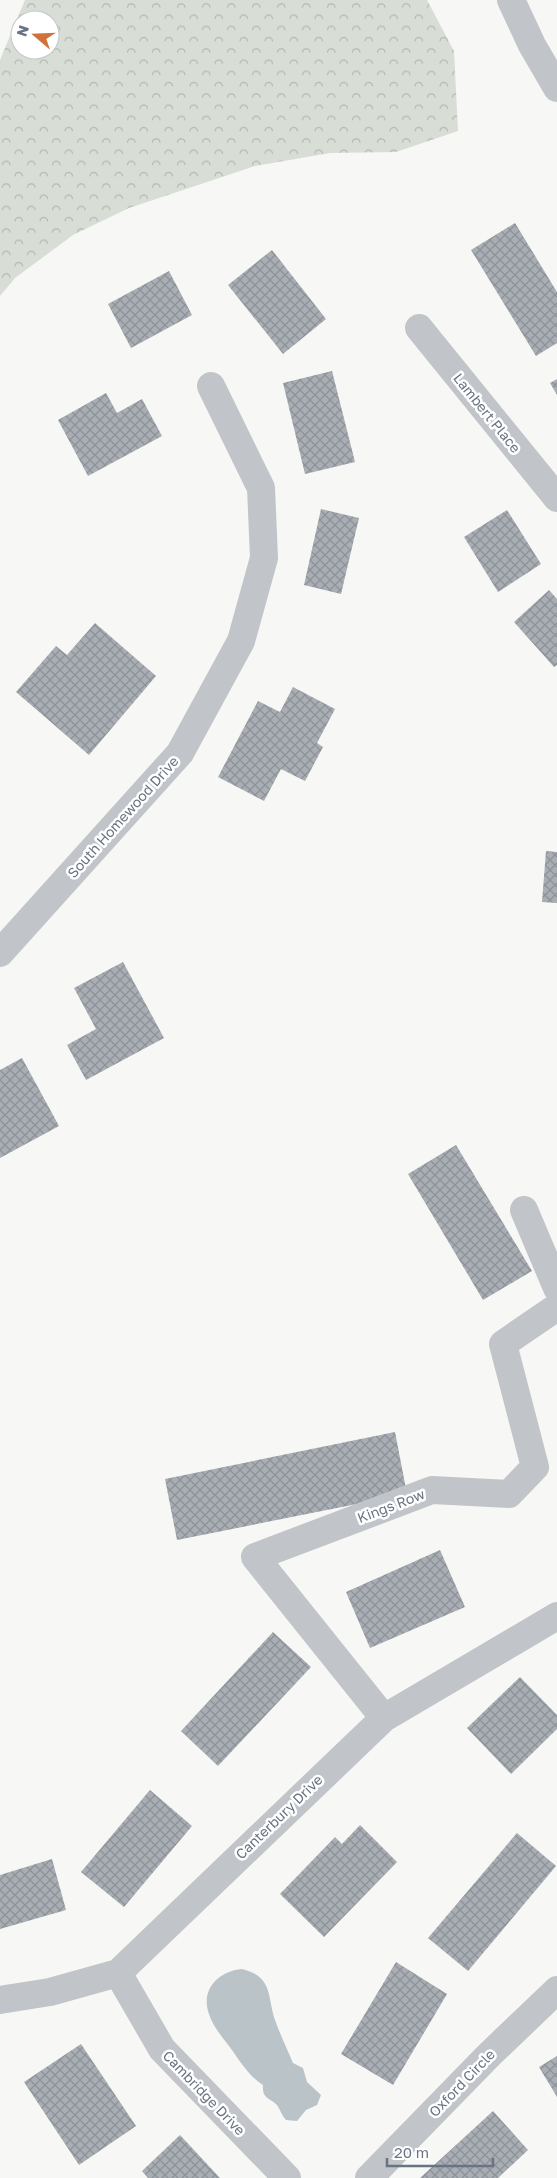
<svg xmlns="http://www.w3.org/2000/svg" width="557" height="2178" font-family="'Golos Text',sans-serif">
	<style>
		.forest { fill: url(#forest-crowns); fill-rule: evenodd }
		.water { fill: #bac3c7 }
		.building { fill: url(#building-cross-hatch) }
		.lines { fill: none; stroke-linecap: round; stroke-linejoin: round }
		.minor { stroke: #c1c4c8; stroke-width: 28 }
		.tertiary { stroke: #c1c4c8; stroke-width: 28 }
		.labels { text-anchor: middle; stroke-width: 5; stroke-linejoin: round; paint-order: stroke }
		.street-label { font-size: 14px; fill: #697482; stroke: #fff }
	</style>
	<defs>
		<pattern id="forest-crowns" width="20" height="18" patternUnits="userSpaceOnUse" patternTransform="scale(1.25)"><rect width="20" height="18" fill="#d8ddd6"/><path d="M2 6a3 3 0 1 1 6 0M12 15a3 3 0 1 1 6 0" fill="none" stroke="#b3b8b3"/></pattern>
		<pattern id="building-cross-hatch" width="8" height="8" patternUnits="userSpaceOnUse" patternTransform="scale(1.25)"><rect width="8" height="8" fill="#a8aeb4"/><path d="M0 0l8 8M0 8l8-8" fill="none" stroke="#8d9298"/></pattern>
	</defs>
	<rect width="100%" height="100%" fill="#f7f7f5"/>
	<path class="forest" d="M25,0h402l27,51 4,80 -62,21 -66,1 -75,13 -126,42 -56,27 -58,43 -15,18v-236zM20,20h30v30h-30z"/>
	<path class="water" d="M242,1969c31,8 25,26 33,51 5,14 12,29 18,43l10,5 4,14 14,13 -4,10 -11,5 -9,11 -11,-1c-4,-4 -6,-11 -9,-15 -8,-8 -15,-6 -14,-20 -13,-8 -22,-22 -31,-35 -8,-11 -19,-23 -23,-36 -9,-25 10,-43 33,-45z"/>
	<path class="building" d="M515,223l42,69v51l-21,13 -65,-106z
		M272,250l54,69 -43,35 -55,-69z
		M169,271l23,44 -61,33 -23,-44z
		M332,371l23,91 -50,12 -22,-91z
		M557,379v16l-7,-12z
		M106,393l11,20 25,-14 20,37 -74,40 -30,-56z
		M321,509l38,9 -18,76 -37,-9z
		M507,510l34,54 -43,28 -34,-55z
		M549,590l8,9v66l-3,2 -40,-45z
		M95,623l61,53 -67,79 -73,-63 40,-46 11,9z
		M293,687l42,22 -18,34 6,4 -18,34 -24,-12 -17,32 -46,-24 40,-76 22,11z
		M546,851l11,1v51l-15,-1z
		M123,962l41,76 -78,42 -19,-35 29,-16 -22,-41z
		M22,1058l37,68 -59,32v-88z
		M456,1145l76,126 -49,29 -75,-126z
		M395,1432l12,62 -230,46 -12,-61z
		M440,1550l25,57 -95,41 -24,-56z
		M273,1632l38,35 -93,99 -37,-35z
		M520,1677l37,38v14l-46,45 -44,-46z
		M150,1790l42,36 -68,81 -43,-35z
		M360,1825l37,37 -73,75 -44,-43 55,-57 7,7z
		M517,1833l39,33 -88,105 -40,-33z
		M52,1859l14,51 -66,19v-54z
		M396,1962l51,32 -54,91 -52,-31z
		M81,2044l55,82 -57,39 -55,-83z
		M557,2056v41l-18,-30z
		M493,2111l35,39 -30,28h-78z
		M180,2135l40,43h-72l-6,-7z"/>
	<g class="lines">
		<path class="minor" d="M419,328l138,170
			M0,953l180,-200 61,-112 23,-83 -3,-70 -50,-102
			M524,1210l33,78
			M384,1718l-129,-161 177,-67 77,4 26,-27 -32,-123 54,-37
			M118,1973l44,76 125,129
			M0,2000l50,-8 68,-19 266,-255 173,-102
			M369,2178l120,-123 68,-65"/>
		<path class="tertiary" d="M511,0l21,45 25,43"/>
	</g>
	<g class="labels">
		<g class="street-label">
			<text transform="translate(487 413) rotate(51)" y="5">Lambert Place</text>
			<text transform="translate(123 817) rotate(-48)" y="5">South Homewood Drive</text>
			<text transform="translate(391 1506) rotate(-21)" y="5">Kings Row</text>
			<text transform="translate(279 1817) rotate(-44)" y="5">Canterbury Drive</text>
			<text transform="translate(462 2083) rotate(-46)" y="5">Oxford Circle</text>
			<text transform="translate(204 2093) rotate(46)" y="5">Cambridge Drive</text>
		</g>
	</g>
	<g transform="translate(35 35) rotate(289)"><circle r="24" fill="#ffffff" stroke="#c3c7cd"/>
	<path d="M0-4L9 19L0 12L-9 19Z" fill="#d1723b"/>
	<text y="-8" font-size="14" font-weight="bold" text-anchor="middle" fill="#697482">N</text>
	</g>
	<path d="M387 2158v8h106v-8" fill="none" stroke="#697482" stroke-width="2.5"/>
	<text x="394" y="2158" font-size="15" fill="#697482" stroke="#ffffff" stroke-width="4" paint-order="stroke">20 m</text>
</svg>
